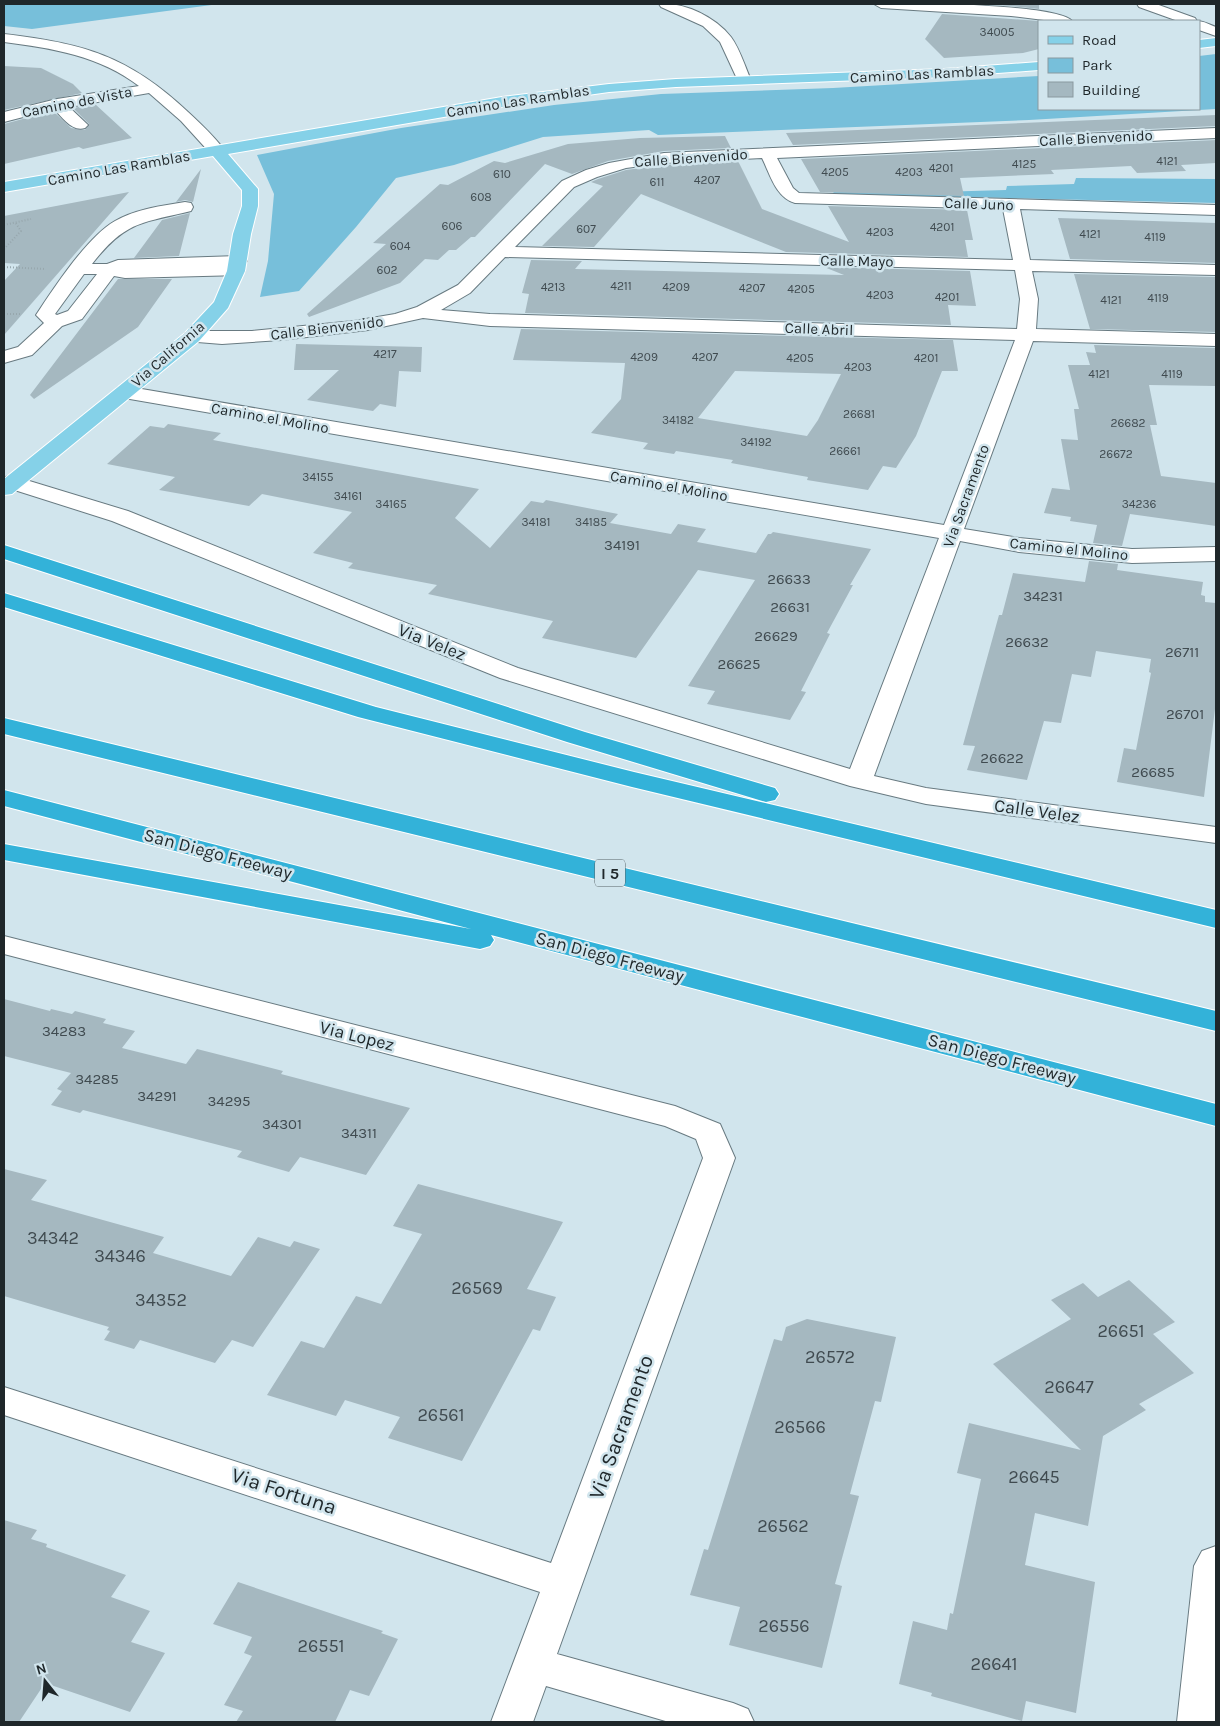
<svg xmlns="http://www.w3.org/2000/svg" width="1220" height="1726" font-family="Karla,sans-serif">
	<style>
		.green { fill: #77bfda }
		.building { fill: #a5b8c0; fill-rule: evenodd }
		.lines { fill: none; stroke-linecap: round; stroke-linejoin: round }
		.minor-casing { stroke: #687a81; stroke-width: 2 }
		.major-casing { stroke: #fff; stroke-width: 2 }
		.highway-casing { stroke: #fff; stroke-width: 2 }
		.path { stroke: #97a7ad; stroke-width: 2; stroke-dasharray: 1 2; stroke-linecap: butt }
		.minor { fill: #fff; fill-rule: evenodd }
		.major { fill: #85d1e8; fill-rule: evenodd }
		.highway { fill: #33b2d9; fill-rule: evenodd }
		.labels { text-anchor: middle; stroke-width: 5; stroke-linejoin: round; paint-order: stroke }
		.far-number-label { font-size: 12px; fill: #404b50 }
		.far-street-label { font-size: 15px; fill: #1f272a; stroke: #d1e5ed }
		.number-label { font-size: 15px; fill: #404b50 }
		.shield { fill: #d1e5ed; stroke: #546064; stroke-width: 1 }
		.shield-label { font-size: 16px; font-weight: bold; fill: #1f272a }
		.street-label { font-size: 18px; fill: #1f272a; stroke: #d1e5ed }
		.near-number-label { font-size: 18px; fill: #404b50 }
		.near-street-label { font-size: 21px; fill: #1f272a; stroke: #d1e5ed }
	</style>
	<rect width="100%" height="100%" fill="#d1e5ed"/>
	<path class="green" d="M4,4h215l-187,25 -28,-3z
		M1216,54v55l-187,11 -371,15 -9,-5 -106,7 -89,28 -58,13 -40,49 -57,64 -39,6 8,-36 6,-67 -17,-39 144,-27 153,-23 107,-11 172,-6 206,-12v33h160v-53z
		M1076,178l140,1v24l-382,-9 -1,-3 104,1 69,-2 1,-4 67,-2z"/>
	<path class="building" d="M982,4h57v5l-28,-3z
		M942,14l97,7v28l-16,4 -79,5 -19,-19z
		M4,66l37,2 32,16 9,9 -78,17z
		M95,104l37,34 -49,11 -4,-2 -75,17v-40l49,-13 18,17 14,2 4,-6 -16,-16z
		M1216,115v11l-423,19 -7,-12z
		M725,136l6,12 -67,3 -56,10 -36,13 -27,-10 -70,73h-4l-15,13h-7l-11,10 -13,-1 -25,24 -91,34 -2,-3 79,-70 -13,-1 67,-59 8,1 46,-24 11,2 63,-19 72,-6z
		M1216,140v23l-35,2 5,6 -49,2 -6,-7 -80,4 3,4 -94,4 4,18 -144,-4 -19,-33z
		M738,161l24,48 87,33 -21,-36 139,4 6,30h-8l3,17 -182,-5 -145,-58 -47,53 -52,-1 61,-60 -12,-4 7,-3 28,-9 38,-5z
		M201,169l-8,33 -8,-2 -9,2z
		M129,192l-69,79 -56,64v-54l16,-17 -16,-1v-47z
		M190,213l-11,43 -45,2 28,-38z
		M1058,218l158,5v40l-146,-4z
		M531,260l51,1 -7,8 269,6 -20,-8 146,4 6,35 -28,-1 3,20 -426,-12 4,-19 -7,-1z
		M1074,274l142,3v55l-126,-3z
		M118,279h54l-34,48 -104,72 -4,-4z
		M521,329l432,11 5,31h-16l-26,65 -20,32 -13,-2 -15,24 -61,-10 1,-3 -77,-14 2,-3 -57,-9 -2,3 -31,-5 5,-6 -57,-10 30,-34 4,-36 -112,-3zM735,371l106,3 -23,46 -11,16 -109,-18z
		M296,344l126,3 -1,25 -22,-1 -3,36 -16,-3 -7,7 -66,-11 32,-30h-45z
		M1094,345l122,3v38l-67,-1 8,40h-7l11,51 55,7v43l-86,-12 -8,32 -29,-3 4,-18 -27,-4 1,-4 -27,-4 8,-25 18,2 -9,-51 17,1 -4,-31h5l-11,-44h22l-4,-13 10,1z
		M168,424l53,9 -8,7 266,49 -24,29 35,30 41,-47 12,2 3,-3 72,14 -8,9 61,11 7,-10 28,5 -9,13 59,11 12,-19h3l2,-2 98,17 -21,36h3l-26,48 3,1 -29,57 5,1 -16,28 -83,-16 8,-13 -27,-5 67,-106 -57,-10 -62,88 -94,-20 11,-17 -125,-27 9,-9 -89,-17 5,-5 -40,-10 39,-41 -90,-18 -13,12 -90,-16 16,-13 -68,-13 43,-38 14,2z
		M1089,561l29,3 -1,6 86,12 -2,13 4,1v6l11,1v98l-12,96 -87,-15 7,-34 12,2 15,-77 -2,-1 2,-13 -55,-8 -5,26 -19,-3 -11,49 -17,-2 -17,59 -60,-10 8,-24 -12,-1 36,-130h3l11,-42 72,9z
		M4,999l46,12 1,-2 21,5 3,-3 31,8 -3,4 32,8 -13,17 64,16 11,-15 86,22 -2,3 129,34 -44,67 -66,-18 -11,15 -52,-15 5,-6 -159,-41 -3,3 -29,-8 11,-14 -5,-2 14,-16 -67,-17z
		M4,1169l43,11 -16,20 133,37 -11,16 78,23 27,-39 32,10 4,-6 26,8 -67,98 -21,-7 -17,23 -75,-23 -6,9 -30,-9 6,-9 -3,-1 2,-3 -105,-31z
		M418,1184l145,38 -36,67 29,8 -16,34 -7,-2 -71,132 -74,-23 12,-21 -55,-17 -9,16 -69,-21 34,-54 23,7 32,-52 25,8 41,-70 -29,-8z
		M1129,1280l46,42 -22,12 41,39 -55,31 7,6 -43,26 -15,90 -53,-13 -10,52 70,17 -19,131 -50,-12 -4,20 -91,-25 1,-3 -33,-9 14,-63 34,9 3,-17 3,1 28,-135 -24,-6 12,-50 112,27 -88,-86 78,-45 -20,-19 32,-17 15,14z
		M807,1319l89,18 -15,65 -6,-1 -25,93 9,2 -24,88 7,2 -20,82 -93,-23 11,-38 -50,-12 14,-46 4,1 66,-211 8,2 4,-14z
		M4,1520l33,10 -6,9 16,5 -1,3 80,28 -15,22 39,14 -19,31 34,11 -35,59 -85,-29 -26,39h-15z
		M238,1582l145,49 -2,2 17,6 -29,57 -19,-6 -15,32h-99l7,-11 -19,-6 28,-49 -8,-3 8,-16 -39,-13z"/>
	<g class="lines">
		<g class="minor-casing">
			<path id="minor" d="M659,4c26,-2 56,13 72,33 9,12 14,30 20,43l-2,3h-10l-19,-41 -17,-16 -42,-19z
				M874,4c28,-2 184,0 198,17h-20l-41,-5 -130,-8z
				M1137,4h19l39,14 2,3h-19l-39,-14z
				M1197,21c7,0 13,4 19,6v9l-17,-6z
				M4,34c79,9 125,22 184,78 13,12 27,25 37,39l-2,3h-12l-30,-33 -32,-28 -80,14 19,18 -3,3c-13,4 -22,-10 -31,-19l-50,13v-10l53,-13 82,-13c-39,-30 -87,-38 -135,-44z
				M1216,128v10l-439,20 16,30 6,5 417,12v10l-196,-6 10,51 186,5v10l-184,-4 6,28 -2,30 180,5v12l-183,-5 -69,188 55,9 113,11 84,-2v14l-84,2 -113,-11 -59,-11 -86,235 52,12 290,39v16l-290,-39 -76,-18 -350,-108 -388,-157 -107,-34 -1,-3 1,-7 8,-1 115,35 390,157 332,101 89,-231 -815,-140 -7,-2 -3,-4 3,-4 7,-2 820,139 71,-185 -525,-14 -67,-8 -55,12 -87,10 -59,4 -37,-3 -2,-4 2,-4 7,-2h60l102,-10 41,-7 22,-7 41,-22 104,-104 24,-11 23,-7 55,-10zM762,158c8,16 14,40 33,45l208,6 10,51 -498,-13 59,-60 23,-10 29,-9 38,-5zM505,257l510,13 5,29 -3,30 -527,-15 -49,-4 29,-17z
				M185,202l6,1 2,4 -2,4c-49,12 -66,10 -99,53h15l11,-4 120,-4 6,1 3,4 -3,4 -6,1 4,1 3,4 -3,4 -117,3 -11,-2 -32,43 -20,7 -30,29 -28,8v-12l14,-4 26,-24 -8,-8c18,-27 51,-78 79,-94 21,-12 46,-15 70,-19zM84,274h13l-29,37 -11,4 -2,-1z
				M4,936l671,170 45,18 15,34 -178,496 176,49 15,6 6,13h-85l-123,-36 -13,36h-42l49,-130 -536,-177v-28l547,176 152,-405 -7,-19 -31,-13 -661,-172z
				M1216,1546v176h-39l17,-156 8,-15z"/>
		</g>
		<g class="major-casing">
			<path id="major" d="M1216,38v8l-17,2v-8z
				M1039,62v8l-95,7 -268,10 -67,5 -107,15 -274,47 30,35v17l-7,28 -6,37 -17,37 -29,33 -187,153 -8,1v-16l181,-146 29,-31 13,-31 6,-37 9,-28v-16l-29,-34 -209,36v-10l498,-85 107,-13 67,-5 268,-10z"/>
		</g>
		<g class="highway-casing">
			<path id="highway" d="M4,545l581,187 190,56 4,6 -4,6 -9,2 -199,-60 -563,-183z
				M4,593l372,114 258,65 582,138v18l-584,-141 -274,-70 -354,-110z
				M4,718l1212,293v20l-1212,-297z
				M4,790l1212,314v22l-725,-191 3,5 -4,6 -10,3 -476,-89v-16l467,85 -467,-123z"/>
		</g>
		<path class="path" d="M4,225l27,-6
			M4,249l17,-18 -6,-9
			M4,267l42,2
			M4,314h17"/>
		<use href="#minor" class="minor"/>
		<use href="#major" class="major"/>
		<use href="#highway" class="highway"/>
	</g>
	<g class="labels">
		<g class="far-number-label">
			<text x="997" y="36">34005</text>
			<text x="1167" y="165">4121</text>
			<text x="1024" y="168">4125</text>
			<text x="941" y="172">4201</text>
			<text x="835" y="176">4205</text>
			<text x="909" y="176">4203</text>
			<text x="502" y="178">610</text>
			<text x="707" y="184">4207</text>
			<text x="657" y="186">611</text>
			<text x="481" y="201">608</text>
			<text x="452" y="230">606</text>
			<text x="942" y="231">4201</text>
			<text x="586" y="233">607</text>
			<text x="880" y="236">4203</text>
			<text x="1090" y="238">4121</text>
			<text x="1155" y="241">4119</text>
			<text x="400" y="250">604</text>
			<text x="387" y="274">602</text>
			<text x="621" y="290">4211</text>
			<text x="553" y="291">4213</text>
			<text x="676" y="291">4209</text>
			<text x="752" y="292">4207</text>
			<text x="801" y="293">4205</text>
			<text x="880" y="299">4203</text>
			<text x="947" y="301">4201</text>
			<text x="1158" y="302">4119</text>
			<text x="1111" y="304">4121</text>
			<text x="385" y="358">4217</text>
			<text x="644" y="361">4209</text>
			<text x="705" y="361">4207</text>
			<text x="800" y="362">4205</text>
			<text x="926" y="362">4201</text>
			<text x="858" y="371">4203</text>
			<text x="1099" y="378">4121</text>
			<text x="1172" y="378">4119</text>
			<text x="859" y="418">26681</text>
			<text x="678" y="424">34182</text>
			<text x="1128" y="427">26682</text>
			<text x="756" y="446">34192</text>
			<text x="845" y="455">26661</text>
			<text x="1116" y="458">26672</text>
			<text x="318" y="481">34155</text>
			<text x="348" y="500">34161</text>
			<text x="391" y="508">34165</text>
			<text x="1139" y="508">34236</text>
			<text x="536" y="526">34181</text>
			<text x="591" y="526">34185</text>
		</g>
		<g class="far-street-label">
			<text transform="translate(922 74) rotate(-3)" y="5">Camino Las Ramblas</text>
			<text transform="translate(518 101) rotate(-9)" y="5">Camino Las Ramblas</text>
			<text transform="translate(77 102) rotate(-11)" y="5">Camino de Vista</text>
			<text transform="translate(1096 138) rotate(-3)" y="5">Calle Bienvenido</text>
			<text transform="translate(691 158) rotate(-4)" y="5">Calle Bienvenido</text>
			<text transform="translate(119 168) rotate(-10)" y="5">Camino Las Ramblas</text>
			<text transform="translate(979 204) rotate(2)" y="5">Calle Juno</text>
			<text transform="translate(857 261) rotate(1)" y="5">Calle Mayo</text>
			<text transform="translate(327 328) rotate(-7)" y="5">Calle Bienvenido</text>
			<text transform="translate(819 329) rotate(2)" y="5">Calle Abril</text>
			<text transform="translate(168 354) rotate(-41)" y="5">Via California</text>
			<text transform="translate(270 418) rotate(10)" y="5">Camino el Molino</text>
			<text transform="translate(669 486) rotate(10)" y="5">Camino el Molino</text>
			<text transform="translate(966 496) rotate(-70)" y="5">Via Sacramento</text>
			<text transform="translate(1069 549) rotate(6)" y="5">Camino el Molino</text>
		</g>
		<g class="number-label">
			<text x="622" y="550">34191</text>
			<text x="789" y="584">26633</text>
			<text x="1043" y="601">34231</text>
			<text x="790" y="612">26631</text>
			<text x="776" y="641">26629</text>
			<text x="1027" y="647">26632</text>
			<text x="1182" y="657">26711</text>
			<text x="739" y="669">26625</text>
			<text x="1185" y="719">26701</text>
			<text x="1002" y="763">26622</text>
			<text x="1153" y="777">26685</text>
			<text x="64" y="1036">34283</text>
			<text x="97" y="1084">34285</text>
			<text x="157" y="1101">34291</text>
			<text x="229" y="1106">34295</text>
			<text x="282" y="1129">34301</text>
			<text x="359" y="1138">34311</text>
		</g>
		<rect class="shield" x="595" y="859.5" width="30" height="27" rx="4"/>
		<g class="shield-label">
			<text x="610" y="879">I 5</text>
		</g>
		<g class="street-label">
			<text transform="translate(432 642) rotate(22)" y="6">Via Velez</text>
			<text transform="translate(1037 811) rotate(8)" y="6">Calle Velez</text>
			<text transform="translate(218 854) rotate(15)" y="6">San Diego Freeway</text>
			<text transform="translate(610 957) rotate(15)" y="6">San Diego Freeway</text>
			<text transform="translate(357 1036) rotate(14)" y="6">Via Lopez</text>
			<text transform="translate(1002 1059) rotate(15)" y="6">San Diego Freeway</text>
		</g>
		<g class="near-number-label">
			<text x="53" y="1244">34342</text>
			<text x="120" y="1262">34346</text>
			<text x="477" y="1294">26569</text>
			<text x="161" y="1306">34352</text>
			<text x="1121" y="1337">26651</text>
			<text x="830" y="1363">26572</text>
			<text x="1069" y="1393">26647</text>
			<text x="441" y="1421">26561</text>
			<text x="800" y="1433">26566</text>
			<text x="1034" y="1483">26645</text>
			<text x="783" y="1532">26562</text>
			<text x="784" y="1632">26556</text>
			<text x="321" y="1652">26551</text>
			<text x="994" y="1670">26641</text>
		</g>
		<g class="near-street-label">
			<text transform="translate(621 1427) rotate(-70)" y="7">Via Sacramento</text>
			<text transform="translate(284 1491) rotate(18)" y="7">Via Fortuna</text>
		</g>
	</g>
	<rect width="1220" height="1726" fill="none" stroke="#1f272a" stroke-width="10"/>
	<rect x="1038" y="20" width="162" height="90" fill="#d1e5ed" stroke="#8a999f"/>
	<rect x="1048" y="36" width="25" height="8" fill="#85d1e8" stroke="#8a999f"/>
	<text x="1082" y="45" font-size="15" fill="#1f272a">Road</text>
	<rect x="1048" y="58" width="25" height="15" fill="#77bfda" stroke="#8a999f"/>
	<text x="1082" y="70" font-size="15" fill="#1f272a">Park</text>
	<rect x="1048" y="82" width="25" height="15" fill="#a5b8c0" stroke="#8a999f"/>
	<text x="1082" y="95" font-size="15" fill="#1f272a">Building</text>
	<g transform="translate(45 1681) rotate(343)" stroke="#d1e5ed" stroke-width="4" paint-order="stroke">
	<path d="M0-4L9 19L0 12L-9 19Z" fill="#1f272a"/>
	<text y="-8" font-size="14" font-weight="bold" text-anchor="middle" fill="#1f272a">N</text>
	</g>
</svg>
